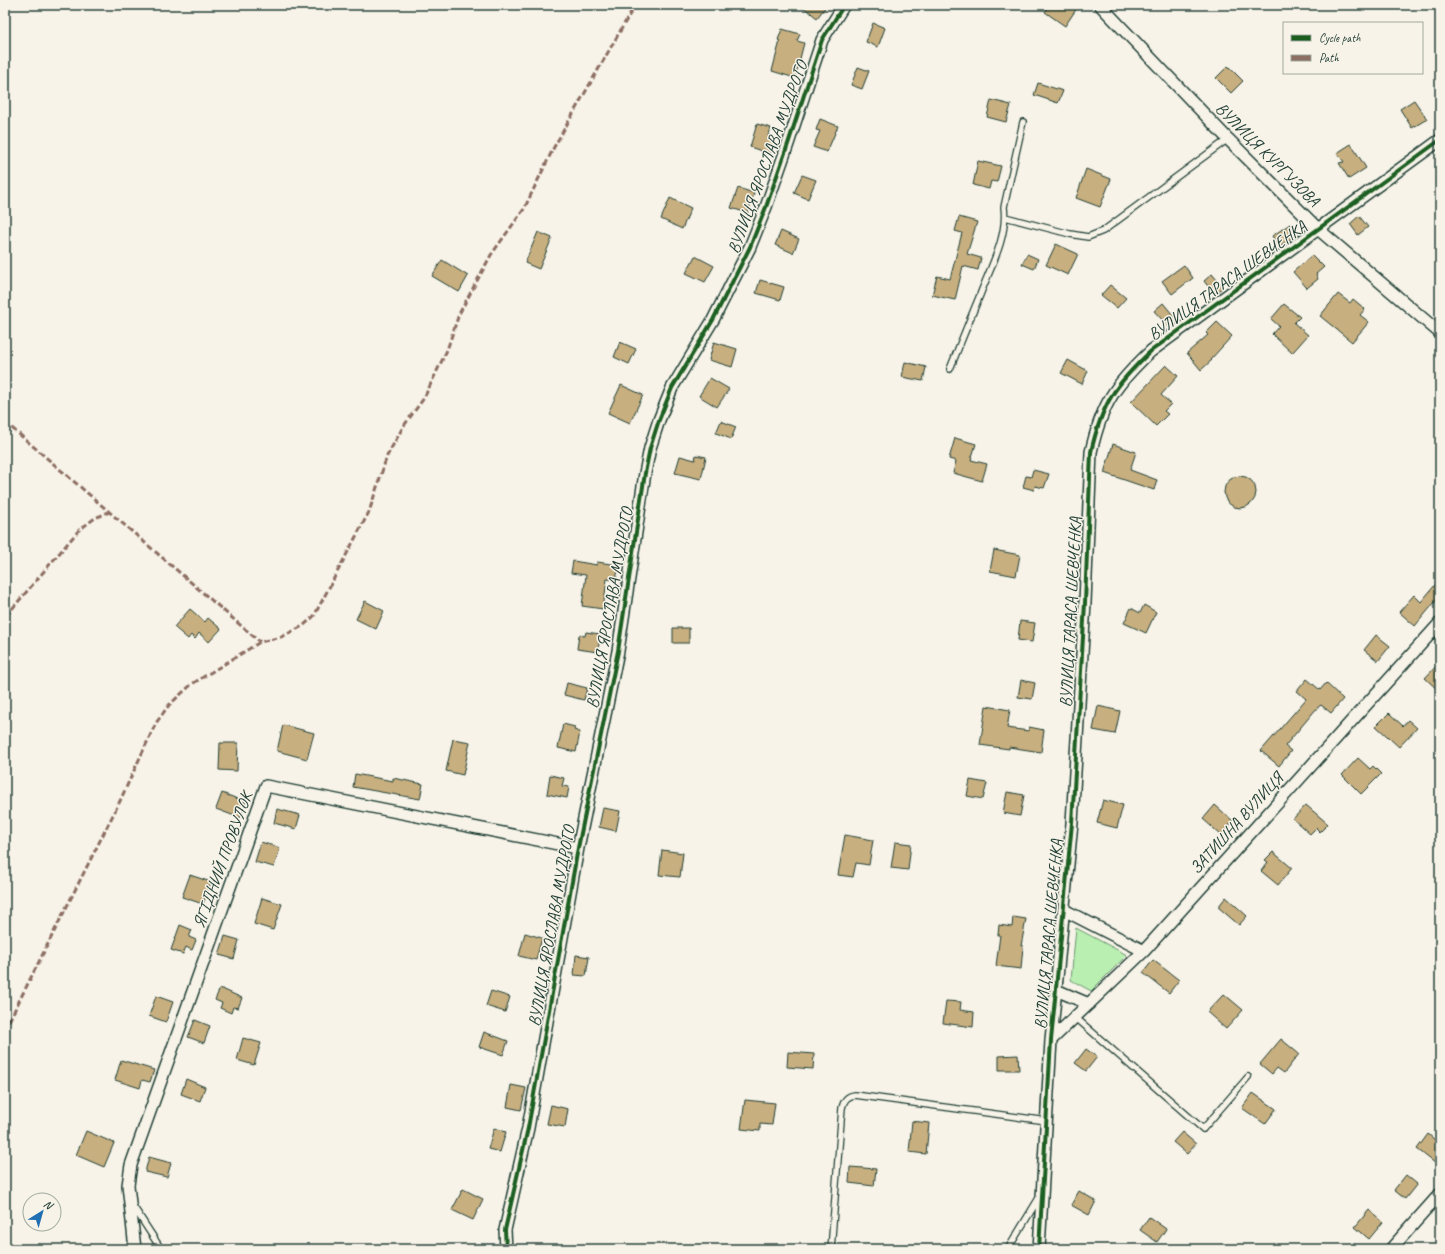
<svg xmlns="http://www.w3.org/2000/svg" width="1445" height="1254" font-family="Caveat,sans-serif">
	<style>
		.green { fill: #b9efb1; stroke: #6c9672 }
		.building { fill: #c8af7f; stroke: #1f3d34 }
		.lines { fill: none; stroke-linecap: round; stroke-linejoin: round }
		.lane-casing { stroke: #1f3d34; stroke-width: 8 }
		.street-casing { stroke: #1f3d34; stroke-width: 14 }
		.lane { stroke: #f7f3e8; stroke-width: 5.5 }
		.street { stroke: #f7f3e8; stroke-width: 11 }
		.quiet { stroke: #8d6e63; stroke-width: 3; stroke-dasharray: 6 3; stroke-linecap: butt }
		.cycleway-casing { stroke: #f7f3e8; stroke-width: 6 }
		.cycleway { stroke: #1b5e20; stroke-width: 4 }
		.labels { text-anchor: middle; stroke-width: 3; stroke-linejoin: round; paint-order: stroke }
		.street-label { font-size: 17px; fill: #1f3d34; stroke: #f7f3e8 }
	</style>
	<rect width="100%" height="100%" fill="#f7f3e8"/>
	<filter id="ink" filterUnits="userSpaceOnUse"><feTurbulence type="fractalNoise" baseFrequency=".025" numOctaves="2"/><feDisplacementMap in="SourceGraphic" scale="8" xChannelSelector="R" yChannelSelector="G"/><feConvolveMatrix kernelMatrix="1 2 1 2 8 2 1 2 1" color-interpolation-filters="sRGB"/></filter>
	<g filter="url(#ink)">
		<path class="green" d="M1076,928l51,27 -36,36 -20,-11z"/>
		<path class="building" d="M801,5h26l-10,13z
			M1049,5h30l-14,21 -20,-14z
			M873,23l12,5 -7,19 -12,-5z
			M782,29l18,5 -3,7 7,2 -9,35 -23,-7 8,-30 -2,-1z
			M1228,66l15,15 -12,12 -15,-15z
			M858,67l11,4 -7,18 -11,-4z
			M1038,83l25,8 -5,12 -24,-8z
			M991,100l20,5 -5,17 -19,-5z
			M1414,100l13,19 -15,9 -12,-19z
			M820,119l18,7 -11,26 -14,-5 7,-16 -4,-1z
			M757,124l14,4 -3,9 7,2 -5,15 -20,-7z
			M1351,144l15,24 -17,11 -10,-16 5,-1 -7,-9z
			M978,161l23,5 -4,16 -6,-1 -2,8 -16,-4z
			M1086,169l25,10 -11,28 -24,-9z
			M802,175l14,5 -8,19 -14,-6z
			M738,188l16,5 -6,20 -17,-5z
			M670,198l21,10 -9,21 -21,-10z
			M1359,216l9,11 -10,8 -8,-11z
			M959,217l18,5 -10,32 14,4 -3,12 -15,-4 -8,34 -23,-5 5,-19 13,3 12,-46 -7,-2z
			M1290,224l7,10 -18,13 -7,-11z
			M781,231l18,8 -6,14 -18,-8z
			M538,232l14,6 -13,31 -14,-6z
			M1056,244l22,10 -10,21 -22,-10z
			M1027,254l11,5 -4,10 -12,-5z
			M1312,255l12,12 -8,7 2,5 -11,9 -14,-16z
			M695,256l19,10 -9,16 -19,-9z
			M442,260l26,16 -9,16 -27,-16z
			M1184,265l9,13 -21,16 -10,-13z
			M1212,274l11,13 -9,7 -10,-13z
			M760,280l24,7 -4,13 -24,-7z
			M1110,285l16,13 -9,10 -16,-13z
			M1338,294l12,9 3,-4 12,10 -5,6 9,7 -17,20 -32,-26z
			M1163,303l15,18 -8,7 -16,-17z
			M1284,304l16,13 -6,6 14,12 -16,18 -20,-19 7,-8 -8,-7z
			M1217,322l15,14 -21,23 1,1 -11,10 -14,-17 21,-18 -2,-2z
			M620,342l16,7 -7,15 -15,-7z
			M714,342l23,7 -5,18 -23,-7z
			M1068,360l20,11 -6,13 -21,-11z
			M905,362l21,5 -3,14 -21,-4z
			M1166,365l12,11 -17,19 10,9 -7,7 4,3 -12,12 -25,-24z
			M710,378l19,11 -12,18 -18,-11z
			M621,385l22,10 -13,28 -22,-10z
			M721,421l15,6 -5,12 -15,-6z
			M955,438l21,6 -5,16 16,4 -5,17 -29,-8 3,-12 -7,-2z
			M1113,444l23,8 -6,18 27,10 -3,10 -50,-17z
			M696,455l10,2 -5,22 -26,-6 5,-17 15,4z
			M1033,470l16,4 -5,14 -9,-2 -1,4 -11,-3 3,-11 5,1z
			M1224 492a16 16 0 1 1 32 0a16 16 0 1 1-32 0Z
			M994,550l26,5 -4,21 -26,-5z
			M573,561l24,4v-3l22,3 -3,15 -9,-1 -4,30 -21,-3 4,-31 -15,-2z
			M1440,579v17l-25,30 -16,-14 15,-17 7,7z
			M365,601l19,10 -8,18 -20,-10z
			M1144,605l12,7 -10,21 -22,-10 7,-15 9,5z
			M190,609l15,13 3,-4 13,11 -12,13 -10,-9 -4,6 -4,-4 -3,4 -14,-12z
			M1020,621l15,2 -3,19 -14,-2z
			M673,628h16v15h-16z
			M586,632l14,2 -2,18 -21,-3 2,-14 6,1z
			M1376,635l14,11 -12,15 -14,-11z
			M1440,662v30l-15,-14z
			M1307,679l13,11 6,-7 17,16 -12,14 -10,-8 -4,3 -32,38 6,5 -12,15 -18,-15 45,-52 -9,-8z
			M1021,680l14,3 -3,16 -14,-2z
			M567,683l20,5 -3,12 -20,-5z
			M986,706l24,4 -3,18 22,3v-4l15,3 -3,22 -32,-5v2l-29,-4z
			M1098,706l22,5 -5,23 -22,-4z
			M1389,713l14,13 5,-6 9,8 -18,19 -23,-21z
			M563,724l12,3 -1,3 6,2 -4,20 -18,-4z
			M283,725l31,8 -7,26 -30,-8z
			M453,739l17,3 -7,33 -17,-4z
			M220,743h18l-1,28 -18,-1z
			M1358,758l12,11 3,-3 8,8 -20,20 -19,-19z
			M355,774l38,7v-3l30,6 -3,15 -67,-12z
			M550,775l14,3 -2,8 7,1 -2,11 -20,-4z
			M970,780l17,3 -4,16 -16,-3z
			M1007,792l17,3 -4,21 -17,-3z
			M222,793l24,9 -6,16 -24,-9z
			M1103,800l20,5 -6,23 -20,-5z
			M1215,805l18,16 -12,14 -18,-16z
			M1306,805l22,19 -8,8 -4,-4 -6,6 -17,-15z
			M603,808l17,3 -4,20 -17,-4z
			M277,809l23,6 -4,14 -22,-6z
			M845,835l28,5 -4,25 -13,-2 -3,14 -15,-2z
			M261,842l19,6 -6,19 -19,-5z
			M895,842l16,2 -3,26 -17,-2z
			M662,850l21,3 -3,24 -21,-2z
			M1273,852l19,16 -14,17 -17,-14 7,-9 -3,-2z
			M190,875l21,7 -8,22 -21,-7z
			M1226,897l21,19 -8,9 -21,-18z
			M262,898l20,6 -9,26 -19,-6z
			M1013,917l13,2 -5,27h2l-2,23 -25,-3 4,-31h-2l1,-10 13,2z
			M180,925l12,5 -3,7 7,3 -4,10 -6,-3 -3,7 -12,-4z
			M525,933l17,5 -6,22 -17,-4z
			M225,936l14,4 -5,19 -15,-4z
			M576,955l13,2 -3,19 -12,-1z
			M1153,960l26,20 -10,13 -26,-20z
			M220,988l22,10 -4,10 -5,-1 -2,6 -11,-5 2,-5 -7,-3z
			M491,991l19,6 -5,15 -19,-6z
			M1224,994l19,16 -17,19 -19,-17z
			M156,996l17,6 -7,20 -17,-6z
			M946,1001l15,1 -1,8 14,2 -1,15 -30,-4z
			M195,1020l15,6 -6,17 -16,-6z
			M484,1032l24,9 -5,14 -24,-8z
			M243,1038l18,5 -7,22 -17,-5z
			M1281,1039l18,15 -15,19 -7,-5 -5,6 -12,-10z
			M1086,1049l11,8 -11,14 -11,-8z
			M788,1052l26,2 -1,15 -26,-2z
			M1018,1055l1,15h-20v-14z
			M121,1060l33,10 -4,12 -8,-2 -2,8 -25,-8z
			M186,1079l19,8 -5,14 -19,-7z
			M511,1085l15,3 -5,22 -14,-3z
			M1253,1093l23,16 -11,15 -23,-16z
			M745,1100l30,3 -3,22 -12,-1v7l-19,-2z
			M551,1105l17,4 -3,18 -18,-3z
			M912,1121l17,2 -3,31 -17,-2z
			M494,1128l12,4 -6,20 -12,-3z
			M86,1131l28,12 -10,24 -28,-12z
			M1182,1132l14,12 -9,10 -14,-12z
			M1428,1134l12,10v23l-23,-18z
			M149,1157l22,6 -4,14 -22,-5z
			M850,1167l26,2 -2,17 -25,-3z
			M1406,1175l11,9 -12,15 -11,-9z
			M463,1189l20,10 -10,21 -21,-10z
			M1079,1191l17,10 -7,14 -18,-10z
			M1369,1210l14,12 -14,17 -14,-12z
			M1149,1217l17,12 -9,13 -17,-12z"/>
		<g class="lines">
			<g class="lane-casing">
				<path id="lane" d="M1005,217l65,17 18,3 15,-6 125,-92
					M950,369c10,-25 20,-50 30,-74 10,-27 28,-58 24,-88l19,-85
					M1075,1017l128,112 45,-52
					M133,1206l28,43
					M831,1249l11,-141c2,-8 5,-12 13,-13l192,26
					M1008,1249l31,-51"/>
			</g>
			<g class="street-casing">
				<path id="street" d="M1100,5l128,134 90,90 122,104
					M1064,910l80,41
					M1056,990l33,14
					M1051,1040l93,-89 296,-328
					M135,1249l-7,-64 3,-20 135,-379 312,62
					M506,1249l-1,-19 23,-102 50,-280 40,-197 27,-178 5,-25 9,-28 13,-32 41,-68 37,-73 16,-40 22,-63 34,-104 22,-35
					M1039,1249l12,-209 21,-217 13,-220 6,-151c11,-49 24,-67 60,-101l289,-211
					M1391,1249l49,-55"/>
			</g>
			<use href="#lane" class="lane"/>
			<use href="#street" class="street"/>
			<path class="quiet" d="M5,422l255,220
				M6,616l73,-86 16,-12 14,-6
				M5,1029l114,-226 37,-80 13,-18 23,-21 68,-42 21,-5 22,-11 11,-10 55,-104 18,-56 16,-29 21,-29 23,-48 12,-36 32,-59 33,-46 30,-62 81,-142"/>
			<g class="cycleway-casing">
				<path id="cycleway" d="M506,1249l-1,-19 23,-102 50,-280 40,-197 27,-178 5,-25 9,-28 13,-32 41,-68 37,-73 16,-40 22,-63 34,-104 22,-35
					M1039,1249l12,-209 21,-217 13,-220 6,-151c11,-49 24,-67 60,-101l289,-211"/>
			</g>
			<use href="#cycleway" class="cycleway"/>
		</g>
	</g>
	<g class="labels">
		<g class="street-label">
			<text transform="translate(1268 154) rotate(45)" y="6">ВУЛИЦЯ КУРГУЗОВА</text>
			<text transform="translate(767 157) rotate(-70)" y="6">ВУЛИЦЯ ЯРОСЛАВА МУДРОГО</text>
			<text transform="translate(1227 280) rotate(-36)" y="6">ВУЛИЦЯ ТАРАСА ШЕВЧЕНКА</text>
			<text transform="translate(609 608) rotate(-80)" y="6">ВУЛИЦЯ ЯРОСЛАВА МУДРОГО</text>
			<text transform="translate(1070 612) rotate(-87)" y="6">ВУЛИЦЯ ТАРАСА ШЕВЧЕНКА</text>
			<text transform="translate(1236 823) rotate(-48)" y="6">ЗАТИШНА ВУЛИЦЯ</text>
			<text transform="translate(222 860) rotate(-70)" y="6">ЯГІДНИЙ ПРОВУЛОК</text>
			<text transform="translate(551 926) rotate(-80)" y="6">ВУЛИЦЯ ЯРОСЛАВА МУДРОГО</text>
			<text transform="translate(1048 934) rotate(-85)" y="6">ВУЛИЦЯ ТАРАСА ШЕВЧЕНКА</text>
		</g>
	</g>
	<rect width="1445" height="1254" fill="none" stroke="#f7f3e8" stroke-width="20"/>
	<rect x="10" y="10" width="1425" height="1234" fill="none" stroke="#1f3d34" stroke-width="1.5" filter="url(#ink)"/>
	<rect x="1283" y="22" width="140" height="52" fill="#f7f3e8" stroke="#a1aaa0"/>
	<rect x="1291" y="35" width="20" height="6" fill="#1b5e20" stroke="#a1aaa0"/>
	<text x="1319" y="42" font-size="12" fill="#1f3d34">Cycle path</text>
	<rect x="1291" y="55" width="20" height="6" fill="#8d6e63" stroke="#a1aaa0"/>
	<text x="1319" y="62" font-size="12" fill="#1f3d34">Path</text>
	<g transform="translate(42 1212) rotate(37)"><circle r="19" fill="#f7f3e8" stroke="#a1aaa0"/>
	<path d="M0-3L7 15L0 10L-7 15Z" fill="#1f6fb2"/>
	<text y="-6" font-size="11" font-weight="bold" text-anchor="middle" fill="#1f3d34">N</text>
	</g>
</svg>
